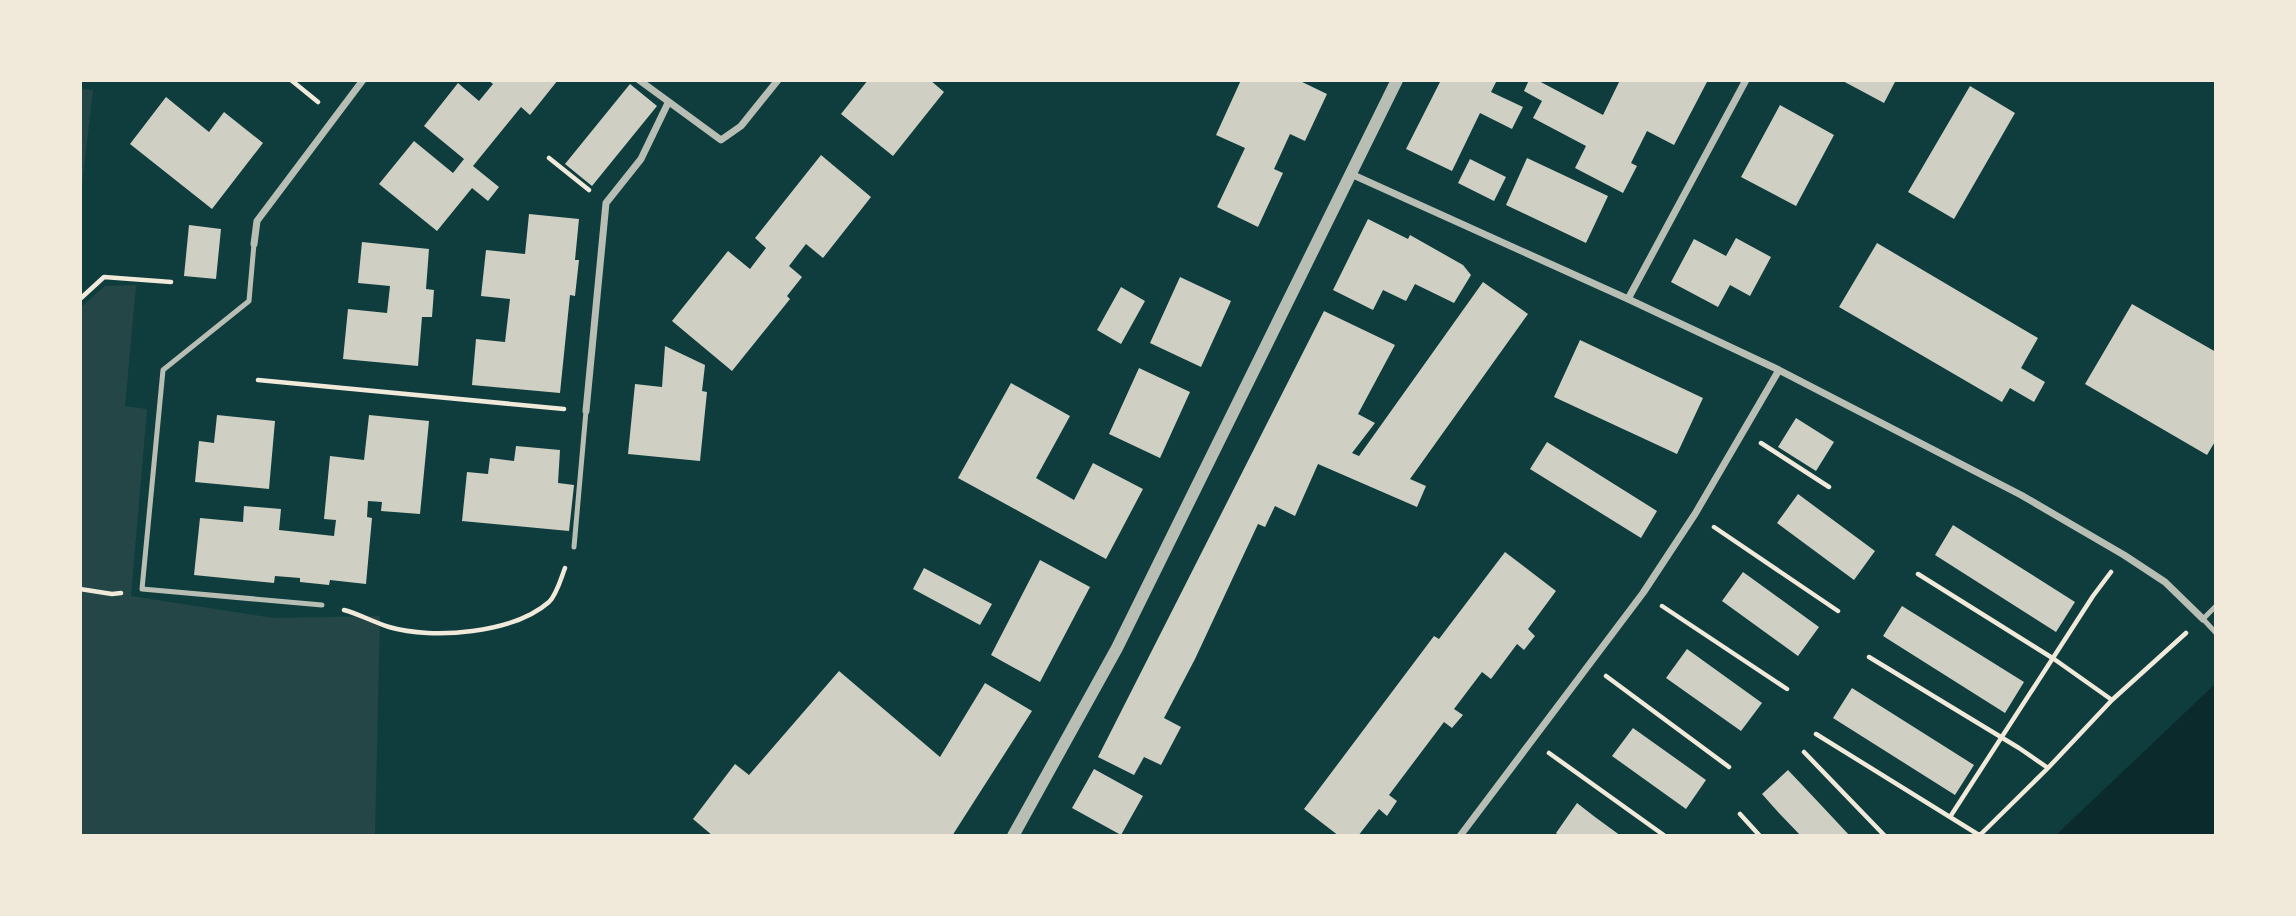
<svg xmlns="http://www.w3.org/2000/svg" width="2296" height="916" font-family="Jost,sans-serif">
	<style>
		.green { fill: #244646 }
		.water { fill: #0a2a2b }
		.building { fill: #cfcfc3 }
		.lines { fill: none; stroke-linecap: round; stroke-linejoin: round }
		.path { stroke: #f1e9da; stroke-width: 4.5 }
		.service { stroke: #b8beb3; stroke-width: 5 }
		.minor { stroke: #b8beb3; stroke-width: 7 }
		.tertiary { stroke: #b8beb3; stroke-width: 12 }
	</style>
	<rect width="100%" height="100%" fill="#0f3d3e"/>
	<path class="green" d="M81,89l12,1 -12,104 -1,-105z
		M136,285l-11,121 22,3 -16,187 143,22 106,-2 -5,219h-294l-1,-527 25,-22z"/>
	<path class="water" d="M2215,684v151h-159z"/>
	<path class="building" d="M488,80h70l-28,35 -9,-8 -48,59 26,21 -11,14 -16,-13 -35,43 -58,-47 35,-43 39,32 11,-14 -40,-33 34,-43 21,18 14,-17z
		M868,80h62l14,12 -51,64 -52,-42z
		M1241,80h57l29,14 -22,47 -15,-7 -16,35 9,4 -25,54 -41,-20 28,-59 -29,-13z
		M1441,80h56l-6,12 32,15 -11,22 -32,-16 -28,58 -46,-22z
		M1529,80h8l66,35 17,-35h88l-34,65 -27,-14 -16,32 6,3 -14,27 -48,-25 11,-22 -53,-28 9,-17 -18,-10z
		M1841,80h55l-12,23z
		M630,84l27,22 -65,80 -27,-22z
		M1970,86l45,27 -61,106 -46,-27z
		M166,97l43,35 15,-20 39,31 -51,66 -82,-65z
		M1780,105l54,30 -38,71 -55,-29z
		M821,155l50,42 -48,61 -17,-14 -17,22 13,11 -15,19 3,3 -58,72 -60,-50 56,-70 22,18 16,-21 -11,-10z
		M1527,158l81,38 -22,47 -80,-38z
		M1470,159l36,18 -12,24 -36,-18z
		M529,214l50,5 -4,41h4l-4,36 -5,-1 -10,98 -88,-8 4,-46 29,3 5,-43 -29,-3 5,-46 39,4z
		M1368,219l40,20 2,-4 53,30 8,10 -17,28 -39,-19 -9,17 -23,-11 -10,20 -40,-20z
		M189,225l32,4 -5,50 -32,-3z
		M1736,238l35,19 -21,39 -20,-11 -12,22 -47,-25 23,-43 32,17z
		M362,242l67,7 -3,40 8,1 -2,27h-10l-4,49 -75,-7 5,-50 39,4 3,-27 -32,-3z
		M1877,243l161,95 -17,30 24,14 -11,20 -24,-14 -8,14 -163,-95z
		M1180,277l51,24 -30,66 -51,-24z
		M1483,282l45,32 -118,165 16,7 -9,21 -99,-43 -23,52 -20,-10 -10,21 -7,-3 -63,135 -31,59 17,9 -20,38 -17,-8 -10,18 -36,-18 226,-446 71,34 -37,69 17,9 -23,30 7,3z
		M1121,287l24,14 -24,43 -24,-14z
		M2132,304l84,48v88l-9,15 -122,-71z
		M1580,340l123,58 -26,56 -123,-57z
		M665,346l40,19 -3,26 5,1 -7,69 -72,-7 7,-70 27,3z
		M1139,368l51,24 -30,66 -51,-24z
		M1011,383l59,33 -34,62 38,22 19,-37 50,26 -37,70 -148,-81z
		M217,415l58,6 -6,68 -74,-7 4,-41 15,2z
		M369,415l60,6 -9,93 -39,-3 1,-9 -14,-1 -1,16 5,1 -6,66 -36,-4 -1,5 -29,-3v-4l-25,-2 -1,7 -80,-8 6,-57 43,4 1,-16 37,3 -2,21 55,6 2,-16 -12,-1 6,-63 34,4z
		M1796,418l38,24 -18,29 -38,-24z
		M1547,442l110,69 -16,27 -111,-69z
		M516,446l44,4 -2,33 16,2 -5,46 -107,-10 5,-49 21,2 2,-16 24,3z
		M1798,494l77,57 -21,29 -77,-57z
		M1953,525l122,77 -19,30 -121,-77z
		M1505,552l51,39 -28,38 7,7 -11,14 -7,-6 -26,35 -9,-7 -28,37 9,6 -11,13 -8,-6 -55,73 8,6 -10,15 -8,-7 -21,27h-19l-35,-27 130,-173 5,3z
		M1040,560l50,27 -50,95 -49,-27z
		M924,568l68,36 -12,21 -67,-36z
		M1743,572l76,55 -21,29 -76,-55z
		M1902,606l122,76 -19,31 -122,-77z
		M1687,649l75,54 -21,28 -75,-53z
		M839,671l101,86 45,-74 47,28 -80,125h-239l-20,-17 42,-55 14,11z
		M1852,688l122,77 -19,30 -122,-77z
		M1633,728l73,52 -20,29 -74,-53z
		M1094,769l49,27 -22,39 -49,-27z
		M1788,770l33,35 29,31h-49l-23,-24 -16,-18z
		M1577,803l18,14 26,19h-61l-4,-3z"/>
	<g class="lines">
		<path class="path" d="M291,80l27,22
			M549,158l40,32
			M80,299l24,-22 67,5
			M258,380l306,29
			M1761,443l68,44
			M1714,527l124,84
			M1918,574l136,85 58,41
			M80,589l32,5 9,-1
			M1662,606l125,83
			M344,610c15,4 29,12 45,17 44,13 125,6 160,-25 8,-8 12,-24 16,-34
			M1869,657l150,91 29,20
			M1606,676l123,91
			M1816,734l163,101
			M1804,752l81,84
			M1549,753l116,83
			M1740,814l20,22
			M1950,817l143,-221 18,-24
			M1979,836l69,-68 64,-68 74,-67"/>
		<path class="service" d="M254,244l-5,57 -86,69 -21,219 180,16
			M574,547l12,-136
			M2216,606l-13,13 13,14"/>
		<path class="minor" d="M639,80l82,60 20,-14 37,-46
			M1351,174l277,125 151,71 242,125 103,60 41,27 38,37
			M254,244l3,-23 106,-141
			M1628,299l118,-219
			M586,411l20,-208 35,-44 27,-56
			M1460,836l183,-243 52,-79 84,-144"/>
		<path class="tertiary" d="M1013,836l104,-188 280,-568"/>
	</g>
	<rect width="2296" height="916" fill="none" stroke="#f1e9da" stroke-width="164"/>
</svg>
